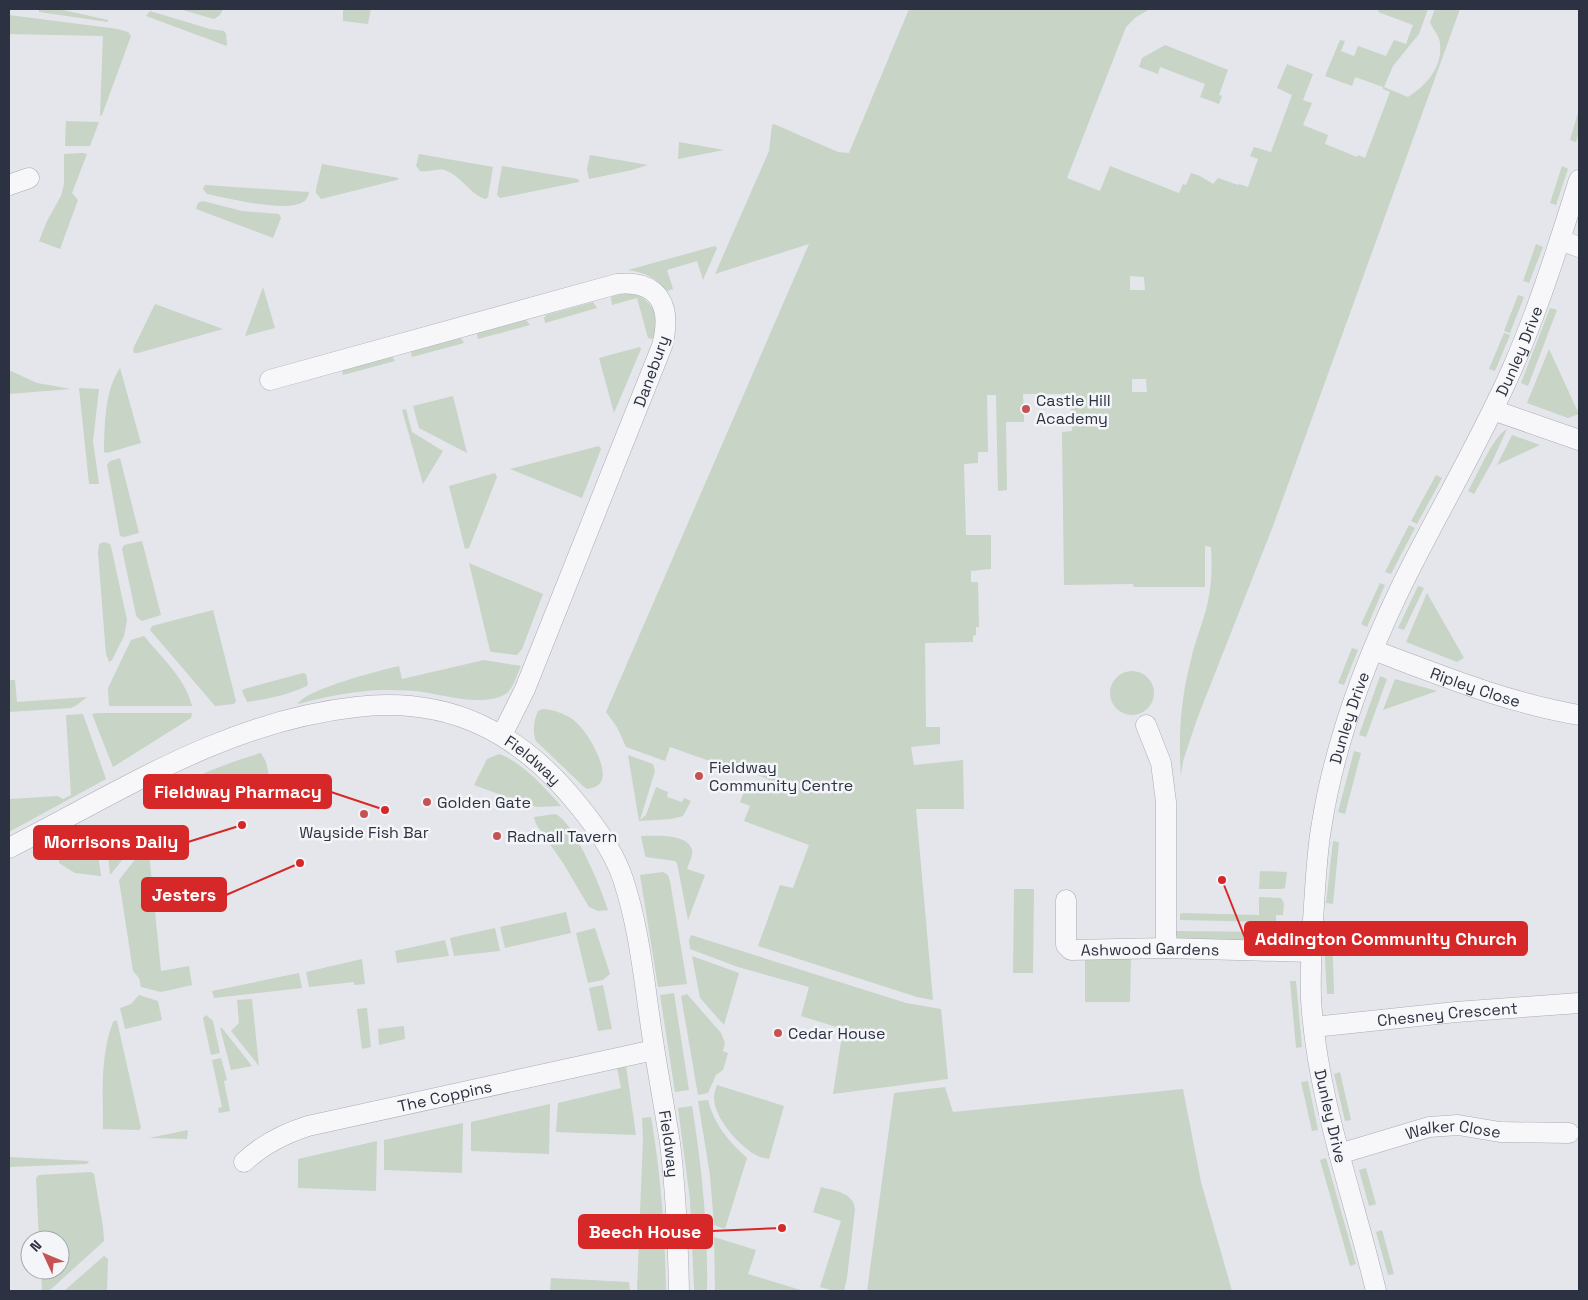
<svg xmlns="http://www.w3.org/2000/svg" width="1588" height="1300" font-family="'Space Grotesk',sans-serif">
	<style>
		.green { fill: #c7d4c6; fill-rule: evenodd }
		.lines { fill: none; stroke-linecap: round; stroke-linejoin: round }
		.street-casing { stroke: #a9acb5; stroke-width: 21 }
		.street { stroke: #f7f7f9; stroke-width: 20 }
		.poi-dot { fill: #c65354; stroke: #f4f5f8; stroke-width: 2 }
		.labels { text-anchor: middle; stroke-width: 5; stroke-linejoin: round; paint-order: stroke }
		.street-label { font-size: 16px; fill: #2d3242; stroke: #f4f5f8 }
		.poi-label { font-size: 16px; fill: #2d3242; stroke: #f4f5f8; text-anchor: start }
		.leader { fill: none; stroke: #d62828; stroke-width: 2 }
		.callout-dot { fill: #d62828; stroke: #f4f5f8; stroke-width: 2 }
		.callout { fill: #d62828; stroke: #d62828; stroke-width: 2 }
		.callout-label { font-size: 18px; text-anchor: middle; font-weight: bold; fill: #fff }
	</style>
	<rect width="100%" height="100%" fill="#e4e6eb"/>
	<path class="green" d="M39,9h20l49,11v2l-69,-10z
		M179,9h44l-3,6 -6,4z
		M343,9h28l-3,15 -25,-3z
		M909,9h241l-14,8 -10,10 -59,151 33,13 10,-25 69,27 4,-9 3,1 5,-12 9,3 13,8 5,-6 20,7 1,-1 9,3 10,-28 -8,-3 4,-9 17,5 21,-57 -15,-7 10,-24 26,10 -10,26 9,3 -9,22 25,10 -3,9 32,13 1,-2 7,3 25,-66 -7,-3v-2l-28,-10 -3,9 -27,-10 15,-36 5,1 -4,10 13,5 4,-10 28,10 8,-16 12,4 7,-19 -35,-13 1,-3h49l-9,25 -26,32 -9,21 24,10c18,-11 35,-30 32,-54 -1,-8 -7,-13 -10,-21l5,-13h25l-187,517 -76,193 -14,42 -2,14c-3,-38 0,-78 10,-115 4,-20 13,-39 17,-59 4,-18 4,-35 3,-54l-6,-1v41h-71l-1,-3 -69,1 -2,-153 10,-1 -2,-37h-47l1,28h-18l1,68 -9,1 -2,-96h-9l1,57h-10v11l-14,1 2,71h25v34l-20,2v11h7l1,45h-3v8l-3,1v6l-48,1 1,84h14v17l-29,3 3,18 49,-5 1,49h-48l17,191 -16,-3 -159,-51 22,-61 13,3 16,-43 -65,-24 6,-15 -10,-4 7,-18 17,6 4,-11 -26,-10 -1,3 -71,-25 -5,14 -39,-14 -9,-20 -11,-15 203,-468 -94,30 54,-123 3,-26 2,-1 64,28 11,1zM1130,276l14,1 1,13h-15zM1132,379h14l1,13h-15z
		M150,11l60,18 14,2 2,3 1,12 -81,-30z
		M9,15l109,14 10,3 3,4 -29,79 -2,1 3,-80 -94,-2z
		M1165,45l63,25 -9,25 3,1 -3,8 -19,-7 5,-13 -45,-17 -2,7 -19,-7 3,-9z
		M1579,109v23l-3,10 -6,-2z
		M66,121l33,1 -9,24h-25z
		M679,142l45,8 -46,9z
		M82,153l5,1 -15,39 6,7 -18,49 -21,-8 8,-20 14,-25 3,-12v-30z
		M419,154l74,13 -5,30 -2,2c-14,-3 -24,-22 -39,-28 -9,-4 -18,2 -27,0l-4,-5z
		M590,155l58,10 -16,5 -43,9 -2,-10z
		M322,164l77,14 -2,2 -76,19 -5,-6v-4z
		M502,166l76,13 1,3 -79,16 -3,-3z
		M1562,166l6,3 -12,36 -6,-2z
		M205,185l104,7c-1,4 -2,8 -6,10 -18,11 -76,-4 -96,-8l-4,-5z
		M203,201l39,10 37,3 2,4 -8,20 -77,-29 2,-6z
		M1536,244l7,3 -14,36 -6,-2z
		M715,246l2,2 -14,32 -6,-19 -30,9 6,19 -6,2c-11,-14 -22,-18 -39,-21z
		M263,287l12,41 -30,8z
		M631,293c13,3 20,11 26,23l-3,23 -6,-1 -11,-40 -25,7 -1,-6 1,-3z
		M1518,295l6,2 -14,36 -6,-2z
		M593,302l4,6 -52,15 -1,-5 2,-3z
		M155,304l68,25 -85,24h-4l-1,-4z
		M1550,308l7,2 -29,76 -7,-3z
		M526,320l4,5 -52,14 -1,-4 1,-2z
		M1504,333l6,2 -15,36 -6,-2z
		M461,338l3,5 -52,14 -1,-4 1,-2z
		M640,347l1,2 -27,64 -15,-55z
		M1549,349l30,65 -11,4 -41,-15z
		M392,356l3,5 -52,14 -1,-4 2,-2z
		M120,368l21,75 -34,10 -3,-1v-6c1,-25 1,-56 16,-78z
		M11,371l26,12 34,6 -62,5v-22z
		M79,388l20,1 -6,52 6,43h-10z
		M453,396l14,57 -48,-25 -6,-22z
		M406,409l6,23 31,19 -20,33 -21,-74z
		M1507,429l-15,33 -18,32 -6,-3c9,-15 25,-55 39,-62z
		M1512,435l28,10 -43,20z
		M599,446l2,3 -19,49 -72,-29z
		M120,458l19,75 -15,4 -4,-1 -13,-71 3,-4z
		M495,473l2,4 -28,71 -4,1 -16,-63z
		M1436,475l6,3 -25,46 -6,-3z
		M1409,525l6,3 -24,46 -6,-2z
		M142,541l19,74 -19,6 -4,-3 -2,-3 -14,-66 2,-4z
		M104,542l6,2 2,7 15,69 -3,16 -12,24 -3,2 -3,-8 -8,-101 1,-9z
		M469,563l74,31 -21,55 -5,6 -25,-3 -2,-1z
		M1380,583l5,2 -18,42 -6,-3z
		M1418,586l6,2 -20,42 -6,-2z
		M1427,593l37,65 -7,4 -51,-20z
		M213,610l23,91 -2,3 -19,2 -65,-76 2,-4z
		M144,636c18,22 41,42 48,70h-83l-1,-18 23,-48z
		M1352,648l6,2 -14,35 -6,-2z
		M484,660l37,6c-4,8 -8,25 -17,29 -24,12 -63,-1 -88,-4 -11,-1 -23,-1 -35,-1 -28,1 -56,7 -83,14 6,-14 83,-34 101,-38l3,13z
		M1110 693a22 22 0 1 1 44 0a22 22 0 1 1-44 0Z
		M303,673l3,1 2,10 -1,2c-20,9 -39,13 -60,16l-5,-11 2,-2z
		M1380,676l7,3 -21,58 -7,-2z
		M1395,679l42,12 -54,19z
		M9,680h6l2,22 70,-5 -10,8 -6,3 -62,4z
		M543,709c12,1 24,5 33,13 11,10 33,45 25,60 -3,5 -9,6 -14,7l-3,-2 -48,-46c-4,-9 -2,-21 2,-30z
		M99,713h93l-1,5 -78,49 -21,-53z
		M83,714l23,65 -97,53v-33l49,-3 5,3 8,-4 -5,-80z
		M1354,751l7,2 -16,61 -7,-2z
		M261,753l5,9 4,18 -125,27v-4c37,-22 75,-38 116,-50z
		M499,754c22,7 47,35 62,52l-23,1 -10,-2 -54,-20 13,-26z
		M628,755l25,9 2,7 -15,49 6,-5 10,-28 12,5 -1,5 15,5 2,-4 7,3 -8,15 -12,3 -32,2z
		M555,814c19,7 47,76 53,96l-10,1 -9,-4 -26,-44 -27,-39 -2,-7z
		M155,825v2l-10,5 -35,43 -4,-38z
		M641,836c13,0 47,-3 51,14 1,6 -3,13 -5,19l18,6 -17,45 -11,-57 -2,-2 -29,-4 -1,-2z
		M91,837l5,1 5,38 -26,-3 -16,-10v-5z
		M1333,841l6,1 -6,62 -7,-1z
		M148,843l13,128 28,-5 3,19 -31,7 -20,-5 -2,-9 -6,-7 -14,-91z
		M1260,871l27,1 -2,16 -3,1h-23z
		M663,872l5,3 2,6 17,103 -29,3 -18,-112z
		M1014,889h20l-1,84h-20z
		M1259,897l22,1 3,5 -1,12h-7v7l-96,-2v-6l3,-1 76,2z
		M566,912l5,21 -66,15 -5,-21z
		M1325,923h7l2,71h-7l-2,-35z
		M495,928l5,23 -46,5 -4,-18z
		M595,928l15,46 -7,6 -15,3 -12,-50z
		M1174,931l107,1 -2,7 -7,3 -91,-3 -3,-1z
		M691,935l215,68 35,6 7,70 -115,15 10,-65 -42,-13 8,-29 -71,-20 -48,-18 -1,-9z
		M445,940l4,16 -52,7 -2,-12z
		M692,956l47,17 -15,52 -24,-27z
		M1085,957h46l-1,45h-45z
		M362,959l3,25 -11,1v-3l-45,5 -3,-15z
		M299,973l3,15 -88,10 -2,-7z
		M1290,981h6l6,66 -6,1z
		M603,985l9,44 -14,2 -9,-43z
		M674,993l15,97 -14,2 -15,-97z
		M687,994l34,39 4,10 -2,8 5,2 -5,17 -7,5 -8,18 -10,2 -17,-99z
		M139,995l19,6 4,19 -37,9 -5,-21 11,-4z
		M252,999l7,67 -28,-35 8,-8 -2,-23z
		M367,1008l4,39 -9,2 -5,-40z
		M206,1015l7,6 7,32 -9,2 -8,-37z
		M116,1020l1,1 24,107 -2,2 -36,-1c0,-36 -3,-73 10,-107z
		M404,1026l1,13 -26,6 -1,-16z
		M220,1028h2l30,38 -21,4z
		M221,1058l6,22 -3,1 6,30 -11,2 -1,-5 4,-1 -10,-47z
		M626,1066l10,69 -80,-3 2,-29 63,-15 -4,-20z
		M1340,1072l11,48 -6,1 -11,-47z
		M1308,1081l10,49 -6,1 -11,-49z
		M717,1085l67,21 -15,53c-5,-1 -11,-2 -15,-5 -16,-10 -41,-37 -40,-58 0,-3 2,-7 3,-11z
		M945,1087l8,25 230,-23 18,93 31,109h-365l27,-198z
		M708,1100c6,24 20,41 39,58l-22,71 -11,-4 -4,-50 -12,-74z
		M550,1104l-1,50 -78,-3v-29z
		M692,1106c10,61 16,123 15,185h-13v-3l-4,-88 -12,-92z
		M651,1117c10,58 14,116 15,174h-29l6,-154 -1,-19z
		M463,1123l-1,50 -78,-3v-30z
		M188,1130l-1,9 -38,-1z
		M377,1141l-1,50 -78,-3v-29z
		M9,1157l80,4 -2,3 -78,3z
		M1326,1158l30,106 -6,2 -30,-106z
		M1366,1168l10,36 -7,2 -10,-36z
		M91,1172l3,2 9,53 1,14 -55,50h-7l-1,-21h19v-30h-21l-3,-62 3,-3z
		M821,1187c14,4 32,5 34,22l-8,69 -3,13h-10l-14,-4 21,-66 -28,-9z
		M1382,1230l12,44 -6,1 -12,-43z
		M714,1237l42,13 -8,24 56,17h-89z
		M104,1256l4,3 -1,32h-43z
		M551,1278l78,4 1,9h-80z"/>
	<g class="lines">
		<g class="street-casing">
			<g id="street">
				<path d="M9,185l20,-7"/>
				<path d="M1560,240l19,7"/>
				<path d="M270,380l347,-96c44,-4 55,24 45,62l-137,343 -23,46"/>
				<path d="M1493,410l86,30"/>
				<path id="s1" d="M1373,650c67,25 135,53 206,65"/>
				<path d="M1146,725l15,38 5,39v146"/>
				<path id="s2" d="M9,848c112,-57 218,-127 347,-141 94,-11 165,26 223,99 18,22 35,46 44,73 18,54 22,113 31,168 5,32 11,64 16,96 6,49 8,99 9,148"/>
				<path id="s3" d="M1066,900v45l5,5 95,-2 145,4"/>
				<path id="s4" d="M1314,1027l142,-15 123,-9"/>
				<path id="s5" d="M1339,1154l90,-27 29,-2 42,7 69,1"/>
				<path id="s6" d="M244,1162c19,-18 39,-28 64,-36l346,-76"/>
				<path id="s7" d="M1376,1291c-23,-97 -59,-192 -65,-292 -1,-31 1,-63 3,-94 2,-28 3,-55 8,-82 13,-81 43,-161 78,-234 36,-74 79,-145 112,-220 27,-61 47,-126 67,-189"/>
			</g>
		</g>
		<use href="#street" class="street"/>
	</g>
	<g class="poi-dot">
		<circle cx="1026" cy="409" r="5"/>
		<circle cx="699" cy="776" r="5"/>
		<circle cx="427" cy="802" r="5"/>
		<circle cx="364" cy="814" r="5"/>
		<circle cx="497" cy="836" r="5"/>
		<circle cx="778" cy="1033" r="5"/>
	</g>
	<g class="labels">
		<g class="street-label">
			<text dy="6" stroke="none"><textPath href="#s7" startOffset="990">Dunley Drive</textPath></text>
			<text transform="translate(651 371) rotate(-70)" y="6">Danebury</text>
			<text dy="6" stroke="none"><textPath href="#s1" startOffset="109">Ripley Close</textPath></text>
			<text dy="6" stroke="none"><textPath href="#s7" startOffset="585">Dunley Drive</textPath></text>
			<text dy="6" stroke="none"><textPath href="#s2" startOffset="568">Fieldway</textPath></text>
			<text dy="6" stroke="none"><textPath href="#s3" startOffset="131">Ashwood Gardens</textPath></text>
			<text dy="6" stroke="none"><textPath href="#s4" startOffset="134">Chesney Crescent</textPath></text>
			<text dy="6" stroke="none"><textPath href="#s6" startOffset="214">The Coppins</textPath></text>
			<text transform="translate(1331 1116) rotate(77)" y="6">Dunley Drive</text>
			<text dy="6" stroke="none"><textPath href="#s5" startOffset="118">Walker Close</textPath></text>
			<text dy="6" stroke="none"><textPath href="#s2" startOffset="988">Fieldway</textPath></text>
		</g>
		<g class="poi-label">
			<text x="1036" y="406">Castle Hill<tspan x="1036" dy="18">Academy</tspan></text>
			<text x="709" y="773">Fieldway<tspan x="709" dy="18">Community Centre</tspan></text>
			<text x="437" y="808">Golden Gate</text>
			<text x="364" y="838" text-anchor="middle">Wayside Fish Bar</text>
			<text x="507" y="842">Radnall Tavern</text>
			<text x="788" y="1039">Cedar House</text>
		</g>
	</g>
	<path class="leader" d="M385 810L331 792M242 825L188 842M300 863L226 895M1222 880L1245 938M782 1228L712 1231"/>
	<g class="callout-dot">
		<circle cx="385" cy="810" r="5"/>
		<circle cx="242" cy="825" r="5"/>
		<circle cx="300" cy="863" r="5"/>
		<circle cx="1222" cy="880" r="5"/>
		<circle cx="782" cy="1228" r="5"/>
	</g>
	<g class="callout">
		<rect x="144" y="775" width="187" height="33" rx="5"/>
		<rect x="34" y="826" width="154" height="33" rx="5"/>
		<rect x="142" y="878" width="84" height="33" rx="5"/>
		<rect x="1245" y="922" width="282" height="33" rx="5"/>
		<rect x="579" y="1215" width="133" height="33" rx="5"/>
	</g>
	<g class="callout-label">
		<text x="238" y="798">Fieldway Pharmacy</text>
		<text x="111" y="848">Morrisons Daily</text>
		<text x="184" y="901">Jesters</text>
		<text x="1386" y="945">Addington Community Church</text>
		<text x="645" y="1238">Beech House</text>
	</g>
	<rect width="1588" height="1300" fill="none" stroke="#2d3242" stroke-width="20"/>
	<g transform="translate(45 1255) rotate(314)"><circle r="24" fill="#f4f5f8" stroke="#a4a7af"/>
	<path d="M0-4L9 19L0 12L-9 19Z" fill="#c65354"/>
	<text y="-8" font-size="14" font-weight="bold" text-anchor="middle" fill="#2d3242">N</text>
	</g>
</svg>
